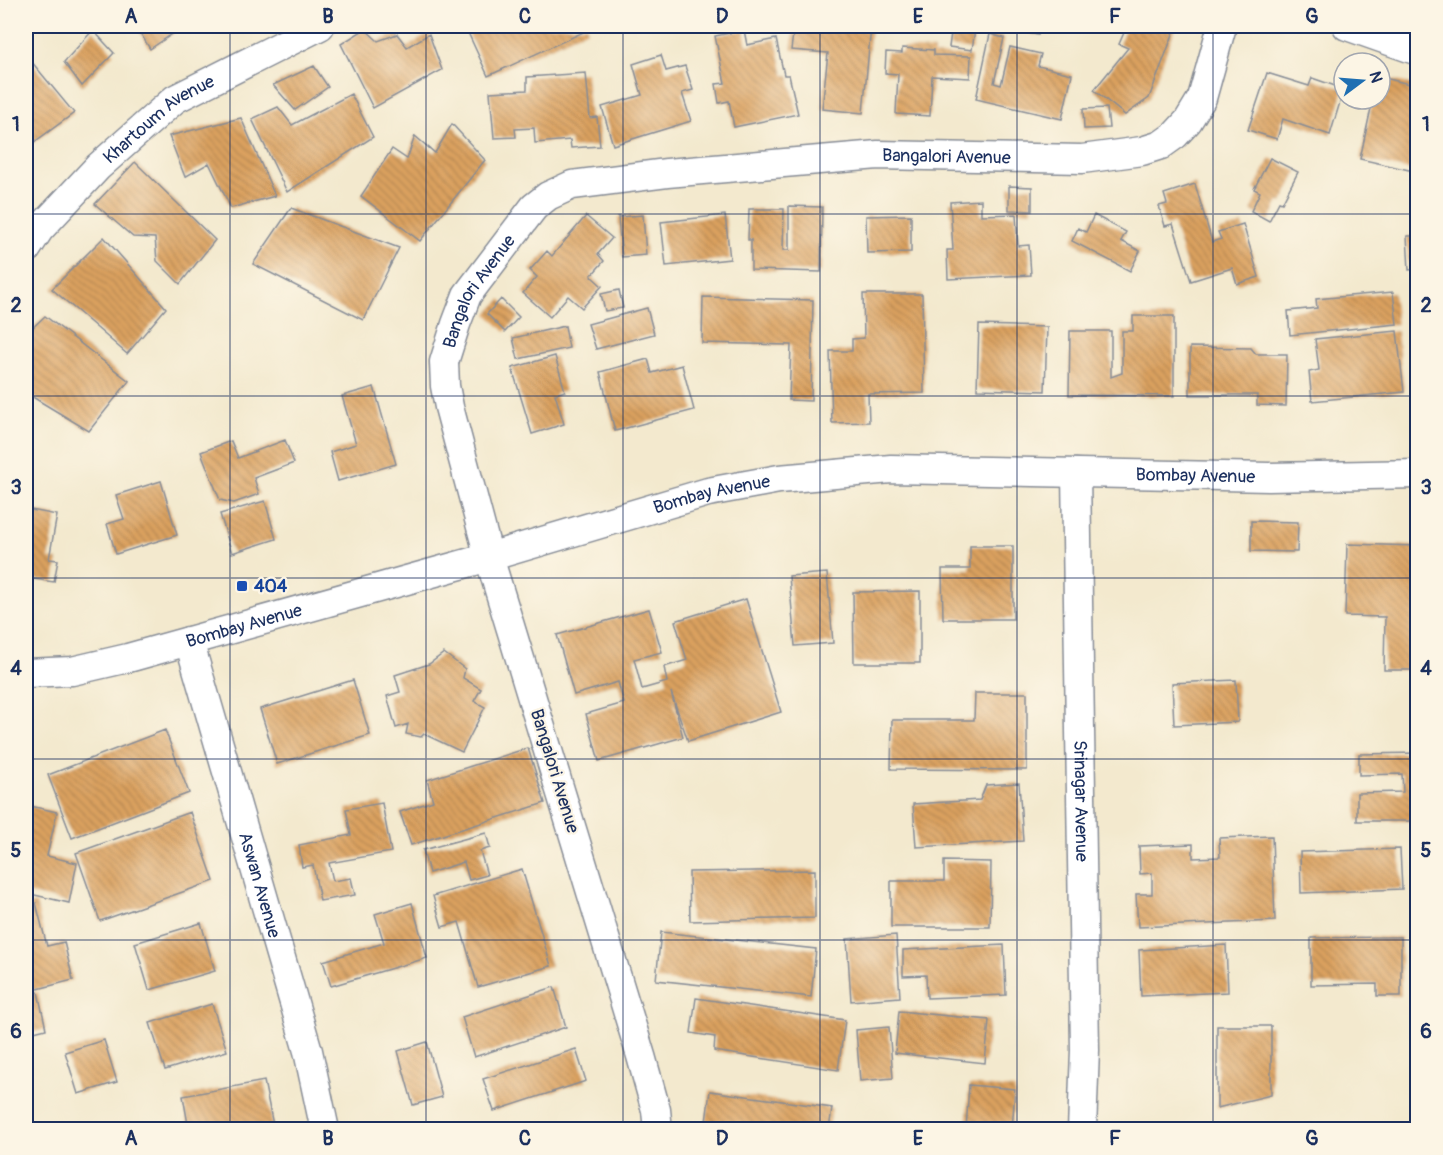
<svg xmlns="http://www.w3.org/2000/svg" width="1443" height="1155" font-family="Pangolin,sans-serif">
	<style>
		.building { fill: url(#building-back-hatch) }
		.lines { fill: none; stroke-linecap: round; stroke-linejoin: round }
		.minor-casing { stroke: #878c96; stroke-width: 31 }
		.minor { stroke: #fff; stroke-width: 28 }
		.grid { fill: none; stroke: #1b2f5e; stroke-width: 1.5; stroke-opacity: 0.55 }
		.transit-dot { fill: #1a4fb4; stroke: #fcf5e5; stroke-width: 2 }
		.labels { text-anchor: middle; stroke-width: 4.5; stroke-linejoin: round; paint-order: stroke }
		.street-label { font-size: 18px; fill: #1b2f5e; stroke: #fcf5e5 }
		.transit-label { font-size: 18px; font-weight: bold; fill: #164399; stroke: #fcf5e5; text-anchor: start }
		.neatline { fill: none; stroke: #1b2f5e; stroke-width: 2 }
		.grid-label { font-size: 20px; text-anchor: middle; font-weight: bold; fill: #1b2f5e }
	</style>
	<defs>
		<pattern id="building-back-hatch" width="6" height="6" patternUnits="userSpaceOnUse" patternTransform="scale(1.5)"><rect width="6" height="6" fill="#dba15e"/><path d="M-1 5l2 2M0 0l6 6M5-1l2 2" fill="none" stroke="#b18451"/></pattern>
	</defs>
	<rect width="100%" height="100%" fill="#fcf5e5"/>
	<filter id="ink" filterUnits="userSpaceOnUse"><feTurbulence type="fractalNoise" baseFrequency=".0167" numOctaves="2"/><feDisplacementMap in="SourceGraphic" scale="12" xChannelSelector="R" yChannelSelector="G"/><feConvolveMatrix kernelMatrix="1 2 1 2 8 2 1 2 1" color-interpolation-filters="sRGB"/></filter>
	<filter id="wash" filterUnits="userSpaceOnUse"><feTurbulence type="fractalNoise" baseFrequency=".008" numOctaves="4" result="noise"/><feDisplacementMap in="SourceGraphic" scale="24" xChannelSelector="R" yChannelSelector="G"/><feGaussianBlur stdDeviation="1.35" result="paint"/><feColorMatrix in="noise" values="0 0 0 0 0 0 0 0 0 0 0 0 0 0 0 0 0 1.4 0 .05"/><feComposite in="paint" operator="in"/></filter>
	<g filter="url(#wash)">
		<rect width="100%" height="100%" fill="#f3e9ce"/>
		<g id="blocks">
			<path class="building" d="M136,26h48l-34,23z
				M465,26h121l2,4 -100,46z
				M722,26h22l-20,5z
				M794,26h77l-8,87 -41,-4 6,-56 -37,-3z
				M952,26l23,3 -3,21 -23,-3z
				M1006,26h34l-2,9 -33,-7z
				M1127,26h47l1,3 -26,69 -24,17 -31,-25 34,-42 -9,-4z
				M365,29l13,12 19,-7 10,13 22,-13 13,36 -69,38 -32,-64z
				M93,30l21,23 -32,33 -18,-24z
				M744,30l3,15 29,-6 8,36h5l9,39 -64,13 -5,-26 -10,2 -3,-19 9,-1 -10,-47z
				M990,34l14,4 -10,45 7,2 9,-38 31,7 -3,12 34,8 -10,45 -86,-20z
				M902,48l32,2v5l37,1 -1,22 -38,-2 -2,40 -34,-2 2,-40 -13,-1 1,-21 16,1z
				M26,55l48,58 -48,35z
				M661,55l5,16 19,-5 8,24 -11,3 9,28 -78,24 -11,-38 40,-12 -9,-31z
				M314,66l14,21 -33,23 -22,-25z
				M586,73l4,45 7,-1 3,29 -29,2 -1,-8 -35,3 -1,-15 -19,1 1,8 -22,1 -4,-46 37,-2v-13z
				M1267,73l42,13 3,-8 32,11 -14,46 -47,-16 -6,20 -29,-9z
				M1380,77l38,9v86l-58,-13 13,-60h7z
				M351,94l22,43 -86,55 -35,-73 26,-12 14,18z
				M1107,108l2,20 -25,1 -1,-20z
				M241,118l34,78 -44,12 -22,-45 -24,14 -16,-41z
				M452,124l33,36 -65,81 -59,-45 31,-47 15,10 8,-23 20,17z
				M1270,158l28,14 -16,31 -3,-1 -10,19 -18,-10 9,-19 -6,-3z
				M135,162l80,78 -35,44 -23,-23 -2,-23 -22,-1 -38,-33z
				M1195,184l17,58 9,-3 -3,-7 25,-8 16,53 -22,7 -5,-16 -41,13 -18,-57 -8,2 -6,-20 8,-2 -3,-10z
				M1009,186l23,1v24l-23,-1z
				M981,200v15l35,-1 2,32 11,-1 2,30 -83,4 -1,-29h6l-3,-48z
				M789,206l33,1 -1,65 -70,-2v-30h-3l1,-31h35l-1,41h6z
				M291,208l108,40 -36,72 -110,-56z
				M643,215l3,40 -24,2 -4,-40z
				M725,215l5,44 -64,7 -5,-44z
				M911,215v37l-44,1 -1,-37z
				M1094,215l32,17 -5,9 19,10 -10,20 -58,-30 6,-13 8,4z
				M586,216l26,22 -14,16 6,7 -13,15 11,10 -20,22 -14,-12 -18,21 -27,-24 14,-16 -7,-7 17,-19 5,5z
				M1407,236h11v33l-9,1z
				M104,237l62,71 -39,46 -75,-65z
				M619,290l4,18 -18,3 -4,-17z
				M1393,292l4,32 -107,11 -2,-24 29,-3 -1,-9z
				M863,294h59l2,99 -56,1 1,28 -37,1 -2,-72h22v-12l12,-1z
				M703,297l110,3 -2,101 -22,-1 2,-55 -89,-2z
				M501,299l18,18 -14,15 -18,-18z
				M647,308l7,26 -58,15 -8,-25z
				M45,316l84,65 -40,50 -63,-38v-59z
				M1133,316h41v80l-105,-1 1,-64h41v46l11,-4v-42h11z
				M979,325l68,2 -2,64 -68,-2z
				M565,326l4,22 -51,11 -5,-21z
				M1397,331l7,61 -92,9 -3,-29 10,-2 -4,-31z
				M1190,347l61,1 5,6h31l-1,52 -29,-1v-10h-67z
				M555,356l10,35 -10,3 9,30 -32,10 -20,-66z
				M648,359l4,14 30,-8 12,45 -79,21 -15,-59z
				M374,387l22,77 -58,17 -8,-29 26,-8 -14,-48z
				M285,440l9,23 -40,15 5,16 -25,9 -14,-3 -19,-48 30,-11 7,17z
				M161,481l16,54 -61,19 -9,-30 17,-5 -8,-24z
				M265,501l11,38 -44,14 -12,-39z
				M26,509l31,6 -8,44 9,1 -4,22 -21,-3 -4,23h-3z
				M1251,521l47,1 -1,30 -46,-1z
				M1347,544l71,2v124h-34l1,-53 -40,-1z
				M970,546h43v73h-70l-1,-50h28z
				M827,573l6,70 -38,3 -6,-70z
				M920,591v72h-66l-1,-71z
				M746,599l35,113 -93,29 -17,-49 12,45 -84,24 -13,-47 38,-11 -6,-21 -44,13 -17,-60 92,-26 13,43 -28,7 8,30 25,-7 -3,-15 23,-7 -12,-39z
				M444,653l21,16 -2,9 18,11 -7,12 11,6 -23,45 -38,-18 -3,3 -15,-3 2,-10 -12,4 -9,-32 13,-4 -5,-17 34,-11z
				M353,680l17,55 -93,29 -17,-55z
				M1236,680l2,42 -64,3 -2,-42z
				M975,693h52v77l-136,-1 1,-49h82z
				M165,730l24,63 -117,45 -24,-63z
				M528,748l17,55 -134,42 -11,-33 33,-11 -6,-21z
				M1418,753v68h-61v-28l46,-1 -1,-18 -43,1v-21z
				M1019,783l4,58 -107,6 -3,-43 67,-4 6,-15z
				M382,803l9,49 -62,11 4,18 18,-3 4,17 -35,6 -7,-36 -11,2 -3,-22 52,-10 -5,-26z
				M26,805l31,7 -10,44 30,7 -8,40 -43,-10z
				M190,812l24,69 -114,40 -24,-68z
				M486,833l4,15 -10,3 7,24 -18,5 -5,-18 -35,11 -6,-23z
				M1272,836l3,85 -137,6 -2,-33h16v-21l-12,1 -1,-28 54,-2v14l27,-1 -1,-19z
				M1400,849l2,40 -101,4 -1,-41z
				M944,861l47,1 -1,65h-99v-46h53z
				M522,869l29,97 -73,21 -19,-65 -17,5 -9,-31z
				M815,870v48l-125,3 -1,-49z
				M36,903l11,43 17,-4 9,38 -47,12v-86z
				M412,903l15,55 -96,28 -8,-25 61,-18 -9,-29z
				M201,923l14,48 -66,19 -14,-47z
				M661,932l155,17 -5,48 -155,-17z
				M896,935l4,62 -49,4 -4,-62z
				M1401,937v59h-24v-12l-66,1v-47z
				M1004,945l2,50 -79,3 -1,-23 -23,1v-26z
				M1226,945l2,47 -87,4 -2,-46z
				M554,987l12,40 -92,30 -12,-40z
				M38,992l8,37 -20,5v-39z
				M696,998l149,22 -7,50 -124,-19 1,-14 -24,-4z
				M212,1004l15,47 -62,19 -15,-47z
				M899,1011l90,9 -4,43 -90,-10z
				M1217,1026h54v69l-54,13z
				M889,1027l4,51 -33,3 -4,-51z
				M104,1040l13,42 -39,12 -13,-42z
				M427,1042l15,55 -29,8 -15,-54z
				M576,1049l10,32 -92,30 -11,-32z
				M264,1081l10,49h-85l-6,-34z
				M969,1085l46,4 -3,41h-46z
				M710,1091l122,17 -3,22h-124z"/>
		</g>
	</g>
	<g filter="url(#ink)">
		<use href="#blocks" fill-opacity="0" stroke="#878c96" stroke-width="1.5"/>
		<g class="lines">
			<g class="minor-casing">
				<g id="minor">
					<path d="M1347,26l71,25"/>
					<path id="s1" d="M26,250l13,-20 59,-63 77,-68 145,-73"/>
					<path id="s2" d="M1076,473l9,577 -3,80"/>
					<path id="s3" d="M189,641l119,410 17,79"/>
					<path id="s4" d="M26,673l46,-2 56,-13 361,-101 219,-65 71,-13 112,-10 378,8 149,-3"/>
					<path id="s5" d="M658,1130l-2,-20 -15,-54 -152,-499 -40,-150 -4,-21 -1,-24 12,-38 11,-29 67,-88 14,-11 24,-11 95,-12 211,-18 204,4 60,-8 19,-6 14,-10 13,-14 14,-23 20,-72"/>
				</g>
			</g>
			<use href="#minor" class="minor"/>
		</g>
	</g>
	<path class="grid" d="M230,26v1104M426,26v1104M623,26v1104M820,26v1104M1017,26v1104M1213,26v1104M26,214h1392M26,396h1392M26,578h1392M26,759h1392M26,940h1392"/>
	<rect class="transit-dot" x="236" y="580" width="12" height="12" rx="3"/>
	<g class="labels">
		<g class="street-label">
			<text dy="6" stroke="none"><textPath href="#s1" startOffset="188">Khartoum Avenue</textPath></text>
			<text dy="6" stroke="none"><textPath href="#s5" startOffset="1400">Bangalori Avenue</textPath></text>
			<text dy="6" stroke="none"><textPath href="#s5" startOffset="878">Bangalori Avenue</textPath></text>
			<text dy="6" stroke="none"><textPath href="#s4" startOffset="1196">Bombay Avenue</textPath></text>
			<text dy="6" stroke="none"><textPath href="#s4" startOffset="710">Bombay Avenue</textPath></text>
			<text dy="6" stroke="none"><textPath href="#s4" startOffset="224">Bombay Avenue</textPath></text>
			<text transform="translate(555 771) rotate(73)" y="6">Bangalori Avenue</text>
			<text dy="6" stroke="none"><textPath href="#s2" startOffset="328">Srinagar Avenue</textPath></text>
			<text dy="6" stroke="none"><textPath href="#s3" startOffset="254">Aswan Avenue</textPath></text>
		</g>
		<g class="transit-label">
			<text x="254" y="592">404</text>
		</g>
	</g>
	<rect width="1443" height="1155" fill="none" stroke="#fcf5e5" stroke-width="66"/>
	<g transform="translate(1362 81) rotate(74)"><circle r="28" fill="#fcf5e5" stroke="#a2a6af" stroke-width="1.5"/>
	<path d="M0-4.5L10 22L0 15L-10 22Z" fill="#1f6fb2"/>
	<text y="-9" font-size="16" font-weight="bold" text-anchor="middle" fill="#1b2f5e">N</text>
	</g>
	<rect x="33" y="33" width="1377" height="1089" class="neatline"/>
	<g class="grid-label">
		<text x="131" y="23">A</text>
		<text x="328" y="23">B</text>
		<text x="525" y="23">C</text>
		<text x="722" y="23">D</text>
		<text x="918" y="23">E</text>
		<text x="1115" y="23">F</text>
		<text x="1312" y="23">G</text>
		<text x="16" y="131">1</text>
		<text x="1426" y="131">1</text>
		<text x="16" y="312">2</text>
		<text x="1426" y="312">2</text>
		<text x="16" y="494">3</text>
		<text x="1426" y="494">3</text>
		<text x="16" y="675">4</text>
		<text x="1426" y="675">4</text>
		<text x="16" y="857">5</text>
		<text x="1426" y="857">5</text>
		<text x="16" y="1038">6</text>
		<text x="1426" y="1038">6</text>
		<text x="131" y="1145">A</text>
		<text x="328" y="1145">B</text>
		<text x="525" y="1145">C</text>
		<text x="722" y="1145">D</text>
		<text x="918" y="1145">E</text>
		<text x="1115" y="1145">F</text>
		<text x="1312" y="1145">G</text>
	</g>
</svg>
